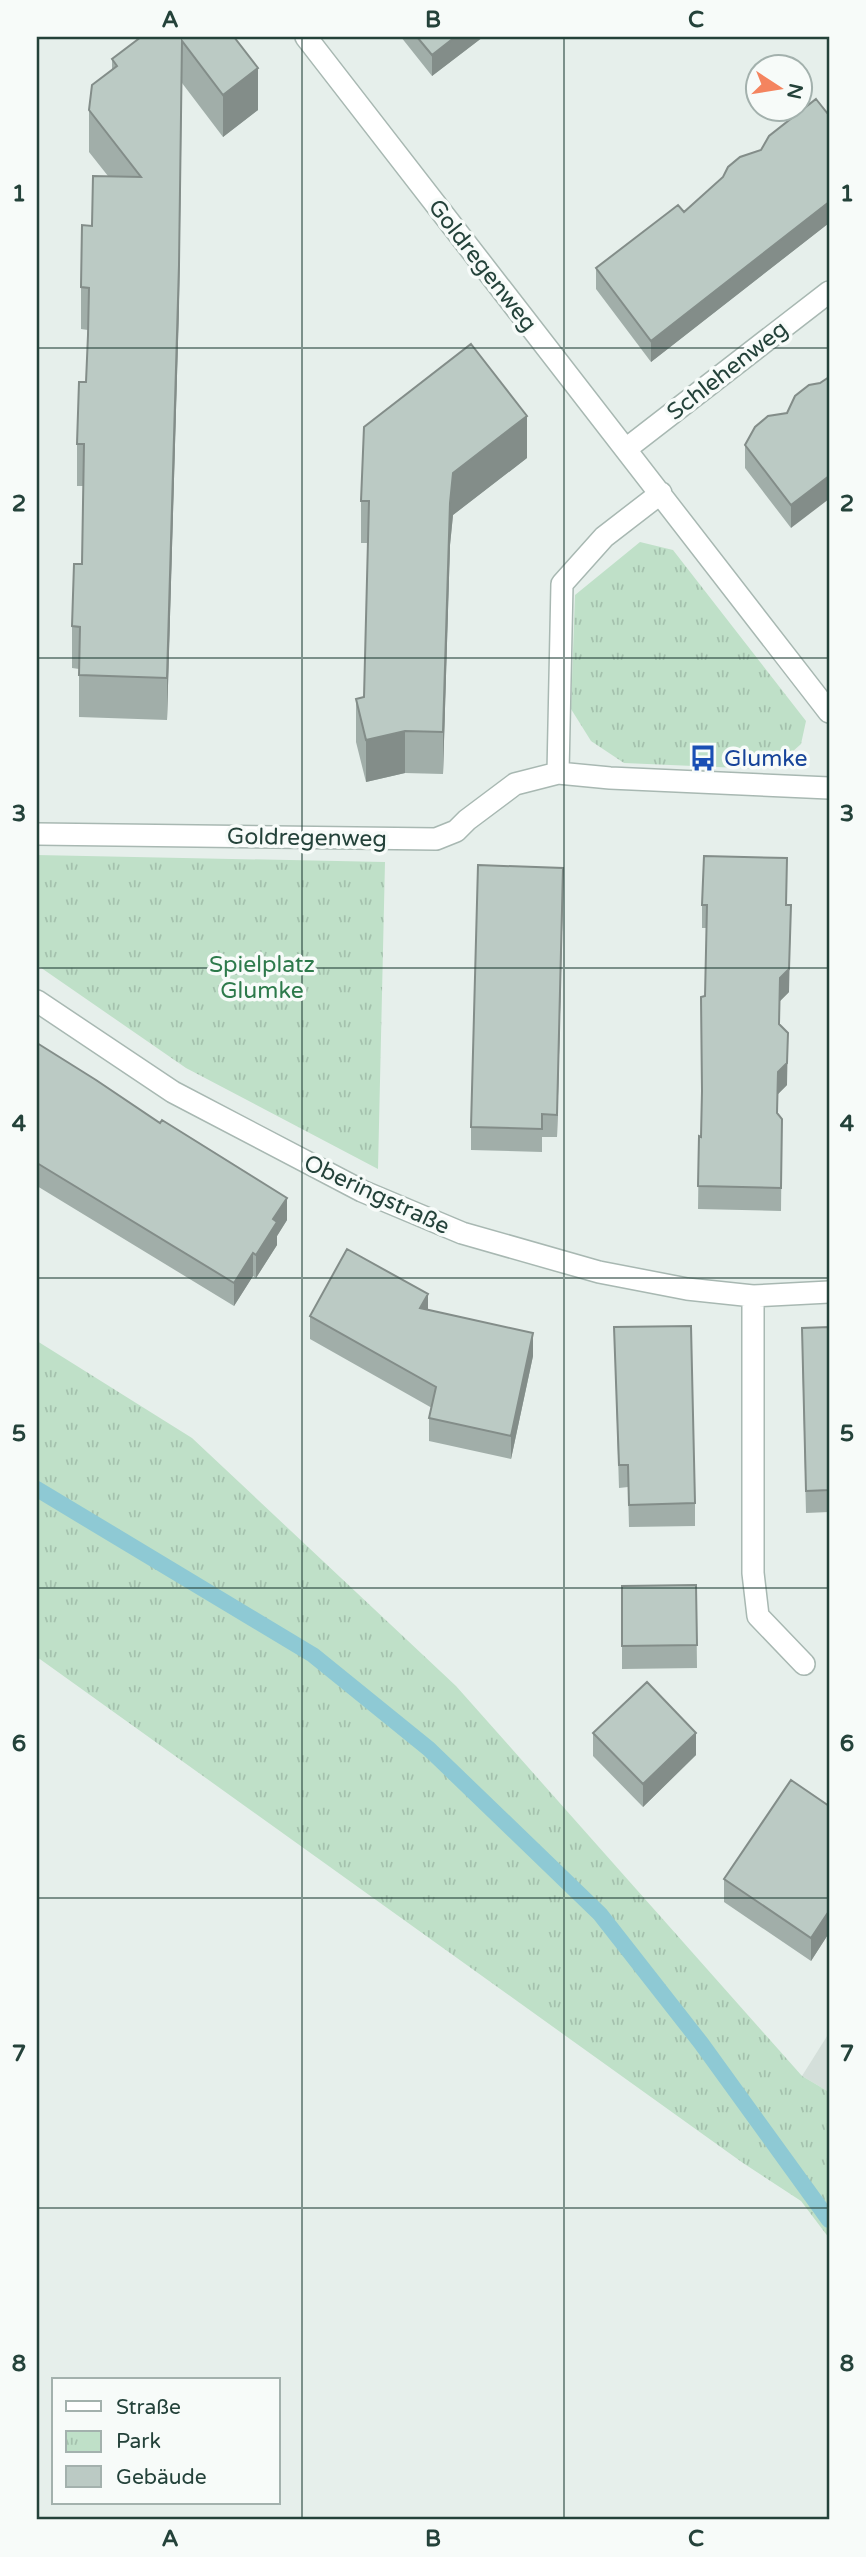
<svg xmlns="http://www.w3.org/2000/svg" width="866" height="2557" font-family="'Varela Round',sans-serif">
	<style>
		.built { fill: #d4dfda }
		.park { fill: url(#park-tufts) }
		.lines { fill: none; stroke-linecap: round; stroke-linejoin: round }
		.stream { stroke: #8ec9d4; stroke-width: 16 }
		.street-casing { stroke: #a8b8b2; stroke-width: 24 }
		.street { stroke: #fff; stroke-width: 21 }
		.wall { fill: #a1aea9 }
		.shaded-wall { fill: #838d89 }
		.building { fill: #bbcac4; stroke: #838d89; stroke-width: 2 }
		.grid { fill: none; stroke: #24423a; stroke-width: 2; stroke-opacity: 0.55 }
		.labels { text-anchor: middle; stroke-width: 7; stroke-linejoin: round; paint-order: stroke }
		.street-label { font-size: 23px; fill: #24423a; stroke: #f7fbf9 }
		.transit-label { font-size: 23px; fill: #164399; stroke: #f7fbf9; text-anchor: start }
		.park-label { font-size: 23px; fill: #2d7a4b; stroke: #f7fbf9 }
		.neatline { fill: none; stroke: #24423a; stroke-width: 2.5 }
		.grid-label { font-size: 23px; text-anchor: middle; font-weight: bold; fill: #24423a }
	</style>
	<defs>
		<pattern id="park-tufts" width="24" height="20" patternUnits="userSpaceOnUse" patternTransform="scale(1.75)"><rect width="24" height="20" fill="#bfe0c8"/><path d="M3 7l-1-3M5 7V3M7 7l1-3M15 17l-1-3M17 17v-4M19 17l1-3" fill="none" stroke="#a4c1ad"/></pattern>
	</defs>
	<rect width="100%" height="100%" fill="#e6efeb"/>
	<path class="built" d="M829,2033v59l-27,-16z"/>
	<path class="park" d="M640,542l33,8 133,171 -5,23 -19,17 -19,8 -139,-6 -33,-22 -20,-32 4,-114z
		M37,855l348,7 -7,307 -192,-101 -149,-103z
		M37,1341l155,97 264,248 346,390 27,16v146l-28,-37 -58,-38 -706,-506z"/>
	<g class="lines">
		<path class="stream" d="M37,1489l276,166 116,94 171,165 101,129 128,177"/>
		<g class="street-casing">
			<path id="street" d="M306,37l523,675
				M626,449l203,-157
				M661,493l-57,44 -42,47 -4,189 52,5 219,10
				M37,834l399,5 20,-8 11,-11 48,-36 43,-11
				M37,1001l136,91 189,99 100,42 137,39 88,17 66,7 76,-4
				M753,1296v277l5,43 46,48"/>
		</g>
		<use href="#street" class="street"/>
	</g>
	<path class="wall" d="M141,37h93l24,73 -35,27 -41,-54 -3,224 -12,413 -88,-3v-48l-7,-1v-42l10,-62 1,-78h-6v-42l9,-62 2,-52 -7,-1v-42l11,-61 16,-50 -19,-24v-42l23,-40v-11z
		M401,37h82l-51,39z
		M829,113v110l-178,139 -55,-73v-21l88,-56 77,-62z
		M795,396l-4,132 -46,-60v-23l42,-32z
		M527,458l-74,57 -3,30 -7,229 -38,-1 -39,9 -10,-40v-43l8,-2 4,-154h-7v-42z
		M563,891l-6,246h-15v15l-71,-2v-23z
		M702,905h84l3,87 -9,9 -1,23 8,61 -9,9 -1,20 5,5 -1,92 -83,-2 1,-73 2,1 6,-209h-5z
		M37,1043l250,177 -10,16v9l-21,33 -3,-2 -19,30 -197,-120z
		M428,1310l105,46 -22,103 -82,-18v-23l3,-10 -122,-69v-23z
		M614,1327l81,176v23l-66,1 -1,-40 -9,1z
		M829,1327v185l-23,1 -4,-163z
		M696,1585l1,83 -75,1v-83z
		M593,1733l103,22 -53,52 -50,-51z
		M829,1806v127l-18,28 -87,-59v-23z"/>
	<path class="shaded-wall" d="M455,37h28l-51,39v-21z
		M182,41l-3,266 -12,413v-42z
		M258,68v42l-35,27v-42z
		M829,202v21l-178,139v-21z
		M527,416v42l-74,57 -3,30 -7,229v-42l7,-229 3,-30z
		M829,476v23l-38,29v-23z
		M405,731v42l-39,9v-42z
		M563,868v23l-6,246v-22z
		M791,905l-2,87 -9,9v-23z
		M788,1033l-1,52 -9,9 -1,42 1,-64z
		M287,1198v22l-10,16v9l-21,33v-23l17,-36z
		M253,1253v23l-19,30v-23z
		M428,1294v23l-8,-9z
		M533,1333v23l-22,103v-23z
		M696,1733v22l-53,52v-23z
		M829,1911v22l-18,28v-23z"/>
	<path class="building" d="M141,37h93l24,31 -35,27 -41,-54 -3,224 -12,413 -88,-3 1,-48 -8,-1 2,-62h8l2,-120h-7l2,-62h7l2,-47 1,-47 -8,-1 1,-62 10,1 1,-50 48,1 -52,-67 3,-25 25,-19 -5,-7z
		M417,37h38l-23,18z
		M816,99l12,15 1,-1v89l-178,139 -55,-73 82,-63 6,7 39,-35 5,-10 12,-10 21,-7 8,-14z
		M471,344l56,72 -74,57 -3,30 -7,229 -38,-1 -39,9 -10,-41 8,-2 5,-196h-8l3,-74z
		M829,377v99l-38,29 -46,-60 10,-18 13,-11 19,-3 8,-17 14,-11 11,-2z
		M704,856l83,2 -1,47h5l-2,64 -9,9 -1,46 9,9 -1,30 -9,9 -1,41 5,6 -1,69 -83,-2 1,-50 2,1 1,-46 -1,-94 4,-1 1,-45 1,-46h-5z
		M478,865l85,3 -6,247 -15,-1v15l-71,-2z
		M37,1043l59,37 64,43 2,-3 125,78 -14,21 4,3 -21,33 -3,-2 -19,30 -197,-120z
		M347,1249l81,45 -8,14 113,25 -22,103 -82,-18 7,-31 -126,-71z
		M691,1326l4,177 -66,2 -1,-40h-9l-5,-138z
		M829,1327v163l-23,1 -4,-163z
		M696,1585l1,60 -75,1v-60z
		M647,1682l49,51 -53,51 -50,-51z
		M791,1780l38,26v105l-18,27 -87,-59z"/>
	<path class="grid" d="M302,37v2483M564,37v2483M37,348h792M37,658h792M37,968h792M37,1278h792M37,1588h792M37,1898h792M37,2208h792"/>
	<defs>
		<g id="bus-bare" transform="scale(2.1)"><path d="M-5-6H5V4H4V6H2V4H-2V6H-4V4H-5ZM-3.5-4V0h7V-4ZM-3.5 1.2v1.5H-2V1.2ZM2 1.2v1.5H3.5V1.2Z" fill="#1a4fb4" stroke="#f7fbf9" stroke-width="2.5" paint-order="stroke"/></g>
	</defs>
	<g fill-rule="evenodd">
		<use href="#bus-bare" x="703" y="758"/>
	</g>
	<g class="labels">
		<g class="street-label">
			<text transform="translate(483 265) rotate(52)" y="8">Goldregenweg</text>
			<text transform="translate(727 370) rotate(-38)" y="8">Schlehenweg</text>
			<text transform="translate(307 837) rotate(1)" y="8">Goldregenweg</text>
			<text transform="translate(377 1194) rotate(25)" y="8">Oberingstraße</text>
		</g>
		<g class="transit-label">
			<text x="724" y="766">Glumke</text>
		</g>
		<g class="park-label">
			<text x="262" y="972">Spielplatz<tspan x="262" dy="26">Glumke</tspan></text>
		</g>
	</g>
	<rect width="866" height="2557" fill="none" stroke="#f7fbf9" stroke-width="77"/>
	<rect x="52" y="2378" width="228" height="126" fill="#f7fbf9" stroke="#a3b1ad" stroke-width="2"/>
	<rect x="66" y="2401" width="35" height="10" fill="#ffffff" stroke="#a3b1ad" stroke-width="2"/>
	<text x="116" y="2414" font-size="21" fill="#24423a">Straße</text>
	<rect x="66" y="2431" width="35" height="21" fill="url(#park-tufts)" stroke="#a3b1ad" stroke-width="2"/>
	<text x="116" y="2448" font-size="21" fill="#24423a">Park</text>
	<rect x="66" y="2466" width="35" height="21" fill="#bbcac4" stroke="#a3b1ad" stroke-width="2"/>
	<text x="116" y="2484" font-size="21" fill="#24423a">Gebäude</text>
	<g transform="translate(779 88) rotate(102)"><circle r="33" fill="#f7fbf9" stroke="#a3b1ad" stroke-width="2"/>
	<path d="M0-5L12 26L0 18L-12 26Z" fill="#f4845f"/>
	<text y="-10" font-size="19" font-weight="bold" text-anchor="middle" fill="#24423a">N</text>
	</g>
	<rect x="38" y="38" width="790" height="2480" class="neatline"/>
	<g class="grid-label">
		<text x="170" y="27">A</text>
		<text x="433" y="27">B</text>
		<text x="696" y="27">C</text>
		<text x="19" y="201">1</text>
		<text x="847" y="201">1</text>
		<text x="19" y="511">2</text>
		<text x="847" y="511">2</text>
		<text x="19" y="821">3</text>
		<text x="847" y="821">3</text>
		<text x="19" y="1131">4</text>
		<text x="847" y="1131">4</text>
		<text x="19" y="1441">5</text>
		<text x="847" y="1441">5</text>
		<text x="19" y="1751">6</text>
		<text x="847" y="1751">6</text>
		<text x="19" y="2061">7</text>
		<text x="847" y="2061">7</text>
		<text x="19" y="2371">8</text>
		<text x="847" y="2371">8</text>
		<text x="170" y="2546">A</text>
		<text x="433" y="2546">B</text>
		<text x="696" y="2546">C</text>
	</g>
</svg>
